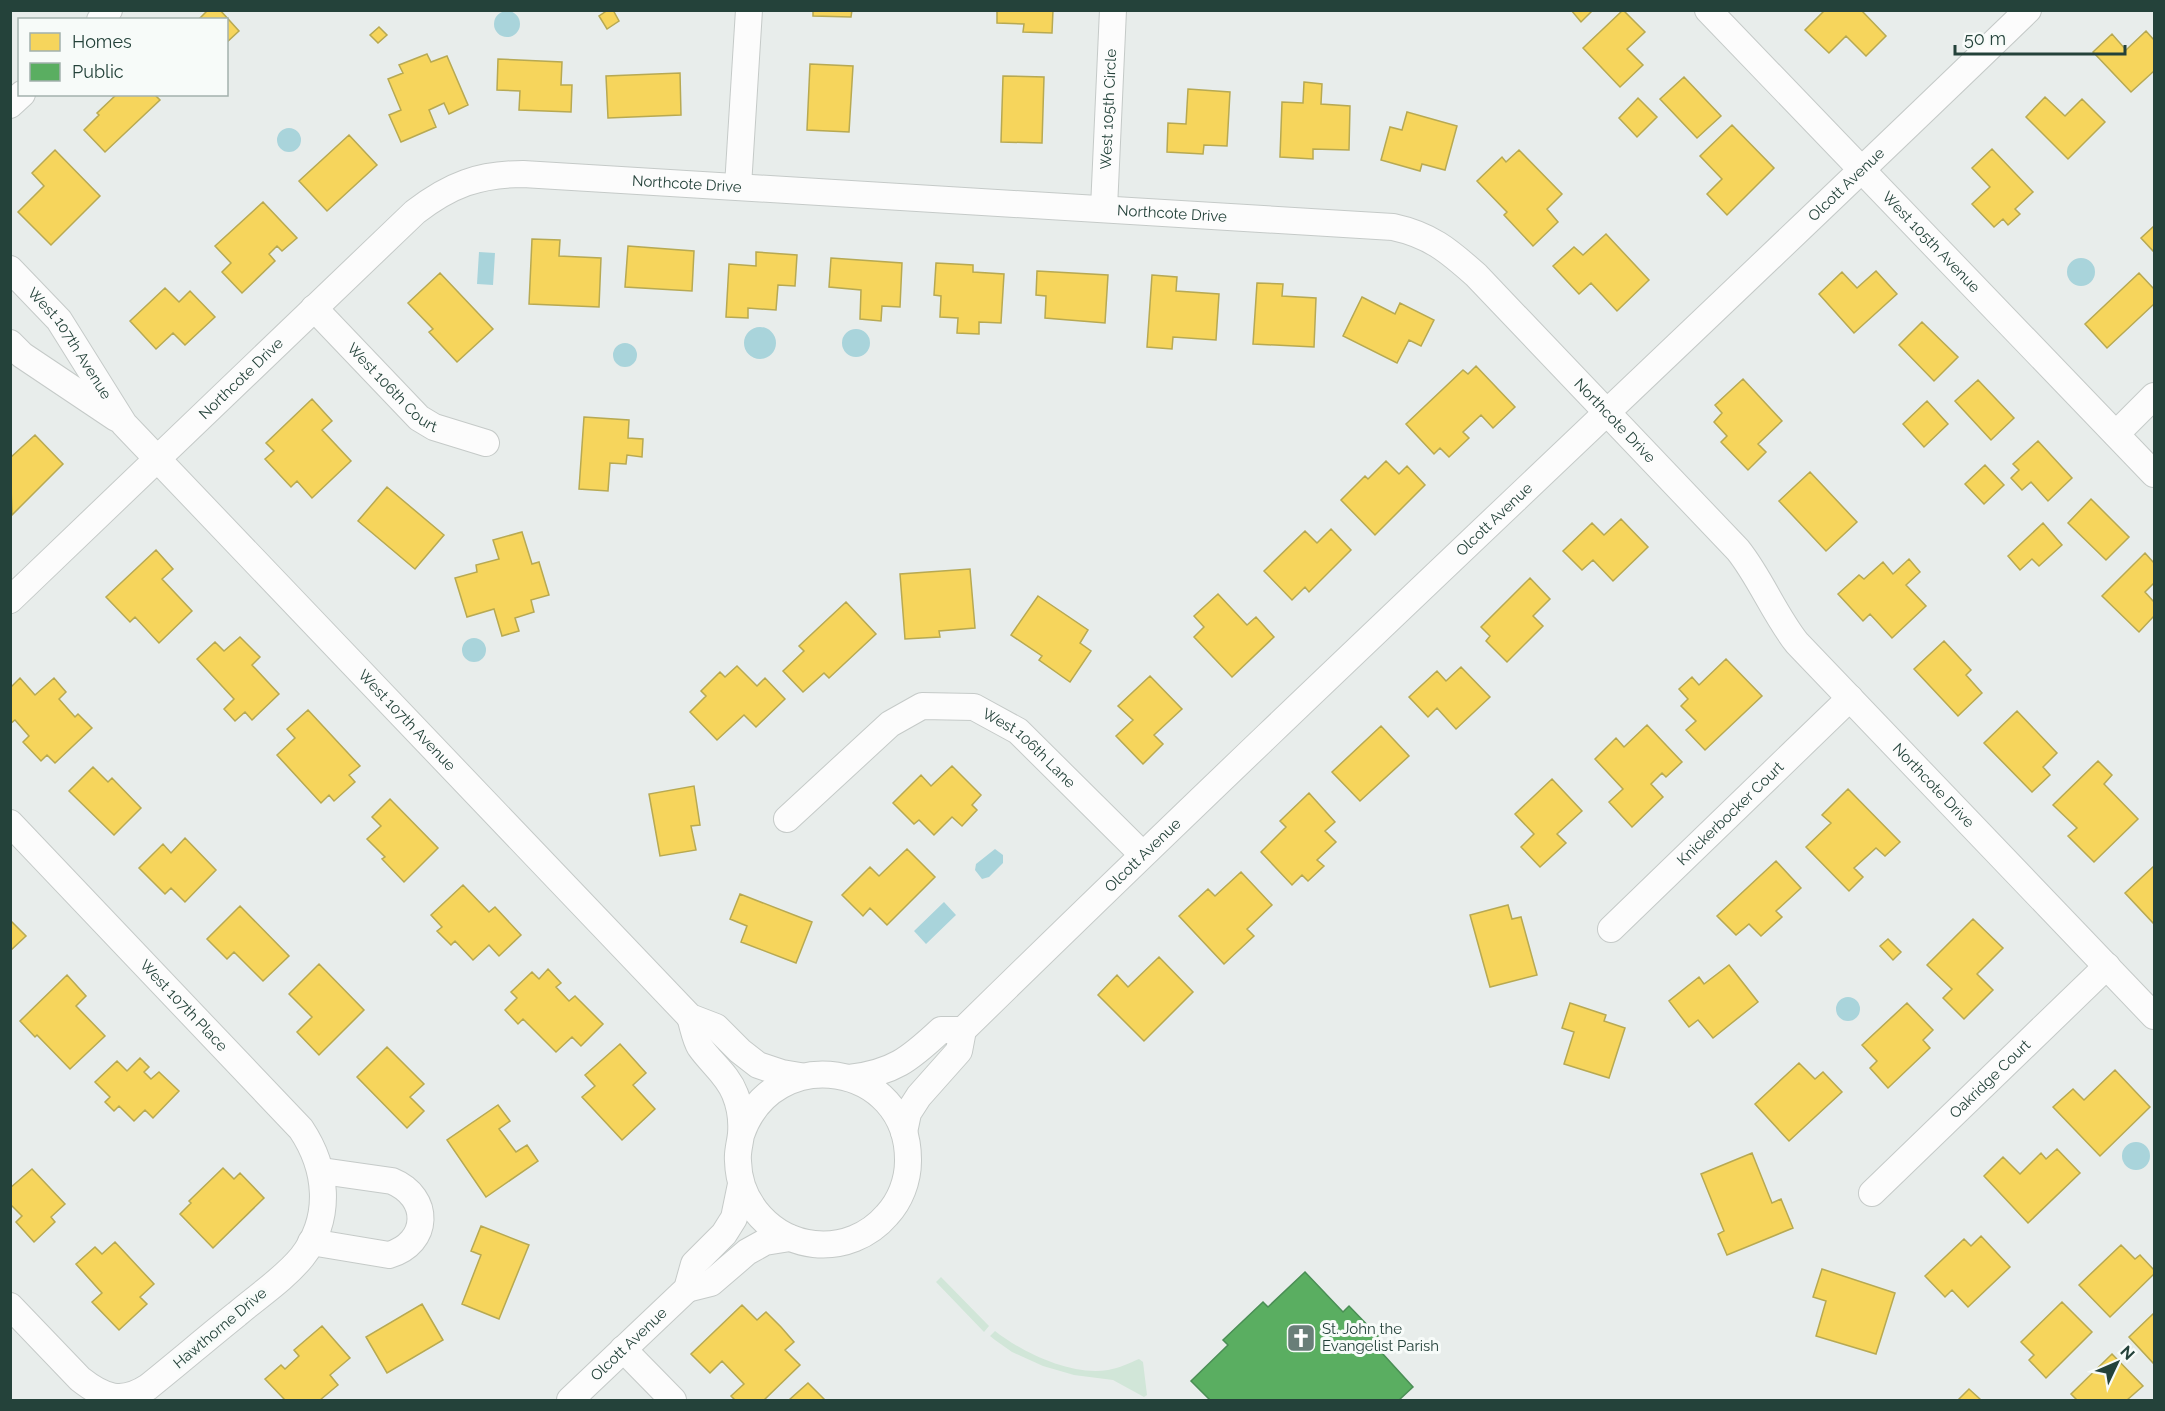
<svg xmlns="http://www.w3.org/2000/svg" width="2165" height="1411" font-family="Raleway,sans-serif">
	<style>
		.green { fill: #d1e6d8 }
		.water { fill: #a9d4db }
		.homes { fill: #f6d55c; stroke: #b7a952; stroke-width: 1.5 }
		.public { fill: #5aae61; stroke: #4a8e55; stroke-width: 1.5 }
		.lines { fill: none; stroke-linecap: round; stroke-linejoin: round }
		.street-casing { stroke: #c5cac8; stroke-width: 28 }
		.street { stroke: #fcfcfc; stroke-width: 26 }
		.labels { text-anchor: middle; stroke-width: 6; stroke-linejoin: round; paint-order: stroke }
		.street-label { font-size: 15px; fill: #24423a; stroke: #f7fbf9 }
		.poi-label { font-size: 15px; fill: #24423a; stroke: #f7fbf9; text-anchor: start }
	</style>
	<rect width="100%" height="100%" fill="#e8edeb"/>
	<path class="green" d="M941,1277l48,49 -5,6 -48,-50z
		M995,1331c28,22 77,45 113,39 12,-2 21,-7 31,-11l4,3 4,33 -3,2 -31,-17 -39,-5 -31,-9 -31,-14 -17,-12 -5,-4z"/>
	<path class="water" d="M494 24a13 13 0 1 1 26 0a13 13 0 1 1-26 0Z
		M277 140a12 12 0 1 1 24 0a12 12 0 1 1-24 0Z
		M479,252l16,1 -2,32 -16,-1z
		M2067 272a14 14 0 1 1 28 0a14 14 0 1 1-28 0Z
		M744 343a16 16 0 1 1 32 0a16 16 0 1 1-32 0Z
		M842 343a14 14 0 1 1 28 0a14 14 0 1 1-28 0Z
		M613 355a12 12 0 1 1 24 0a12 12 0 1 1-24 0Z
		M462 650a12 12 0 1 1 24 0a12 12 0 1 1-24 0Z
		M995,849l8,6v8l-14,14 -7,2 -7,-9 1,-6z
		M944,902l12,13 -30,29 -12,-13z
		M1836 1009a12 12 0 1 1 24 0a12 12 0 1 1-24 0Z
		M2122 1156a14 14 0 1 1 28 0a14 14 0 1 1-28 0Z"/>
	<path class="homes" d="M208,10h12l19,21 -13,12v-23h-28z
		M608,10h5l6,11 -12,8 -8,-13z
		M813,10h39l-1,7 -38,-1z
		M997,10h56l-1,23 -29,-1 1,-8 -27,-1z
		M1571,10h22l-12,12z
		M1623,10l22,22 -18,17 16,16 -23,22 -37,-39z
		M1825,10h36l25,26 -20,20 -20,-20 -17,17 -24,-23z
		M379,27l8,8 -9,8 -8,-8z
		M2146,31l8,9v31l-23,21 -38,-40 19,-18 14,16z
		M427,54l4,8 16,-6 21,49 -19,9 -5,-11 -15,7 7,17 -35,15 -12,-27 12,-5 -13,-31 15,-6 -4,-8z
		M498,59l64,3 -1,23h11l-1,27 -52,-2 1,-19 -23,-1z
		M810,64l43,2 -4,66 -42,-2z
		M680,73l1,42 -73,3 -2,-42z
		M1003,76l41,1 -2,66 -41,-1z
		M1684,77l37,39 -24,22 -37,-39z
		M1304,82l18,2 -1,20 29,2 -1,44 -36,-1v10l-33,-2 2,-55 21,1z
		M1188,89l42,3 -3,54 -23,-1 -1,9 -36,-2 1,-29 18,1z
		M117,94h37l6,6 -55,52 -21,-22 15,-15 -2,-2z
		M2045,97l20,19 17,-17 23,23 -37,37 -42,-42z
		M1638,98l19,19 -20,20 -18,-19z
		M1407,112l50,14 -12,44 -23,-6 -2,7 -39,-11 9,-33 12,3z
		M1732,125l42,43 -47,47 -20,-21 15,-15 -22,-23z
		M349,135l28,30 -50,46 -28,-30z
		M1992,149l41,43 -18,17 5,5 -12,11 -5,-6 -9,8 -22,-23 18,-17 -18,-19z
		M55,150l45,46 -49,49 -33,-33 26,-26 -12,-13z
		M1519,150l43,44 -15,15 11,13 -25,24 -29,-31 3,-3 -30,-31 25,-24 4,5z
		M263,202l34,36 -15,13 -5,-5 -8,8 6,7 -33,32 -20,-21 9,-9 -16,-17z
		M2154,226v26l-13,-14z
		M1606,234l43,46 -32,31 -26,-28 -12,11 -26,-28 21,-19 9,8z
		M532,239l28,1 -1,16 42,2 -2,49 -70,-3z
		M628,246l66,5 -2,40 -67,-4z
		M756,252l41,3 -2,31 -17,-1 -2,25 -28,-2v10l-22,-1 3,-53 27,2z
		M831,258l71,5 -2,44 -18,-1 -1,15 -21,-2 1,-29 -32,-3z
		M936,263l37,2v7l31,2 -3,49 -22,-1v12l-22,-1 1,-15 -18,-1 1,-21 -7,-1z
		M1037,271l71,4 -3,48 -60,-5 1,-22 -10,-1z
		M1876,271l21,23 -43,39 -35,-39 23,-22 15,16z
		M440,273l53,56 -36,33 -28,-30 4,-3 -25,-26z
		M2139,273l15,16v15l-47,44 -22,-24z
		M1152,275l25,2 -1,14 43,3 -3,46 -43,-3 -1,12 -25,-2z
		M1257,283l26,1 -1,12 34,2 -2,49 -61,-3z
		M165,288l14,14 11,-11 25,26 -30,28 -12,-12 -17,16 -26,-28z
		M1362,297l33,17 5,-11 34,17 -13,26 -12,-6 -12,23 -54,-27z
		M1922,322l36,35 -24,24 -35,-36z
		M1476,366l39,41 -22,21 -12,-13 -18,17 6,6 -20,19 -9,-9 -6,6 -28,-30 57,-54 5,4z
		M1743,379l39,42 -24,23 8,8 -18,18 -27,-28 6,-6 -13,-14 8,-9 -7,-8z
		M1978,380l36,38 -23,22 -36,-39z
		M312,399l20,22 -10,9 29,31 -39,37 -15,-17 -6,6 -26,-28 9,-8 -8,-8z
		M1927,401l21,23 -24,23 -21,-23z
		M584,417l45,3 -1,18 15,1 -1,18 -15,-2 -1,9 -16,-1 -2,28 -29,-2z
		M35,435l28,29 -51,51 -2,-57z
		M2038,441l34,37 -24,23 -17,-19 -9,8 -11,-12 8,-8 -6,-6z
		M1386,461l13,13 8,-8 18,19 -50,50 -34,-35 24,-24 3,3z
		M1985,465l19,20 -20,19 -19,-20z
		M1810,472l47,50 -31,29 -47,-50z
		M387,487l57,48 -29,34 -57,-48z
		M2091,499l38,38 -23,23 -38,-37z
		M1621,519l27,28 -35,34 -20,-21 -11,10 -19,-19 29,-28 12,12z
		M2043,523l19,22 -23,21 -7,-7 -12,11 -12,-14z
		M1331,529l20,21 -42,42 -4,-5 -13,13 -28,-29 41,-40 12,12z
		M522,532l10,32 7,-2 10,33 -18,5 3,12 -19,6 4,13 -17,5 -8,-27 -27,8 -12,-39 22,-6 -1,-7 23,-6 -6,-19z
		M156,550l17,19 -11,10 30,32 -33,32 -24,-26 -5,5 -24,-25z
		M2145,553l9,10v20l-9,9 9,10v14l-15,16 -37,-36z
		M1909,559l11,13 -14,13 20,21 -34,32 -22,-24 -7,7 -25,-27 21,-19 5,4 19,-17 10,12z
		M970,569l5,59 -36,3 1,6 -35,2 -5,-65z
		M1530,578l20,21 -17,17 10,10 -36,36 -21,-21 4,-5 -9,-9z
		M1218,594l29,31 9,-8 18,20 -42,40 -38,-40 10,-10 -10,-11z
		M1038,596l50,34 -8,13 11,8 -21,31 -31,-22 3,-4 -31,-21z
		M846,602l30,32 -47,44 -5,-5 -21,19 -20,-21 21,-20 -5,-5z
		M240,637l20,20 -8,8 27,29 -27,26 -7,-8 -10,9 -11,-12 10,-10 -37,-40 18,-17 9,9z
		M1944,641l27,29 -5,5 16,18 -24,23 -44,-47z
		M1726,659l36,37 -57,54 -19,-20 10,-9 -15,-15 7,-7 -9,-10 13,-12 7,8z
		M737,666l20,20 8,-8 20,21 -29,28 -12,-12 -27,25 -27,-28 16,-16 -5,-5 19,-19 5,5z
		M1461,667l29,30 -34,32 -19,-21 -9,9 -19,-20 28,-26 9,10z
		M1150,676l32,33 -28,26 9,9 -20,20 -27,-28 17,-16 -15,-14z
		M20,678l15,17 19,-17 12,14 -7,7 16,18 3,-3 14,14 -37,35 -8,-8 -6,6 -18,-19 6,-6 -14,-16 -5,4v-36z
		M308,710l52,56 -11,9 6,7 -21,19 -5,-6 -8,8 -44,-48 18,-17 -8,-9z
		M2017,711l40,42 -14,14 7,8 -18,17 -48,-49z
		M1647,725l35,37 -16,15 -4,-4 -11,11 12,13 -31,30 -23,-25 14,-13 -28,-30 21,-21 8,9z
		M1381,726l28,30 -49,45 -28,-29z
		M2098,761l14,14 -8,9 34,35 -44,43 -26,-26 9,-8 -24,-23z
		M952,766l29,29 -9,10 5,5 -15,16 -10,-9 -18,18 -15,-15 -5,4 -21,-21 28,-28 10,11z
		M93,767l15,15 4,-4 29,30 -27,27 -45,-44z
		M1552,779l30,32 -25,23 9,9 -26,24 -19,-20 13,-13 -19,-20z
		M694,786l6,39 -9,1 5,24 -36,6 -11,-62z
		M1848,789l52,53 -15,14 -9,-8 -22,20 9,9 -14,14 -43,-44 25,-24 -9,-8z
		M1309,793l26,29 -10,9 11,11 -19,18 7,6 -16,15 -6,-6 -10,10 -31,-33 25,-25 -6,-6z
		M390,799l48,49 -34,34 -22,-23 3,-2 -18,-18 14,-13 -9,-9z
		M185,838l31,32 -31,32 -14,-14 -6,6 -26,-26 24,-24 8,9z
		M907,849l28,28 -48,48 -17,-17 -7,8 -21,-21 28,-28 9,9z
		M1776,861l25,27 -25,23 6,6 -21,19 -12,-12 -13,11 -19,-19z
		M2154,866v58l-29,-31z
		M1241,872l31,33 -25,24 7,7 -30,28 -45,-48 29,-27 7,7z
		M463,885l26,27 6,-5 26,28 -22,21 -10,-11 -16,15 -18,-19 -4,4 -14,-14 5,-4 -11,-12z
		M740,894l72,28 -16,41 -55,-21 6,-16 -17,-7z
		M1508,905l4,14 9,-2 16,58 -47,12 -20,-72z
		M240,906l49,50 -26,25 -29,-29 -7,7 -20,-20z
		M1973,919l30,29 -26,26 16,16 -29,29 -21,-21 9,-9 -25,-24z
		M10,920l16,16 -16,15z
		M1888,939l13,13 -8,8 -13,-14z
		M1159,957l34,35 -49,49 -46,-46 19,-20 11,12z
		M319,964l45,46 -45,45 -22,-23 15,-15 -23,-23z
		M1729,965l29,37 -45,36 -15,-18 -9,7 -20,-26 30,-24 5,7z
		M548,969l13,14 -5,4 13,14 6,-5 28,28 -22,22 -9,-9 -16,15 -33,-33 -5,5 -13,-14 12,-12 -6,-6 21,-20 7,7z
		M67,975l19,21 -10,10 29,30 -35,33 -33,-34 -2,2 -15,-16z
		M1570,1003l36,12 -2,6 21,7 -16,50 -45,-14 10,-32 -12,-4z
		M1907,1003l26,27 -10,10 7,8 -42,40 -18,-20 7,-7 -15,-16z
		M620,1044l26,29 -13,12 22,24 -33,31 -40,-43 13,-11 -10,-11z
		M387,1047l37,37 -14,13 14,14 -17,17 -50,-51z
		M140,1058l9,9 -5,5 7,7 8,-7 20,19 -26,27 -8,-8 -11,11 -15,-15 -5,5 -9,-9 5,-5 -15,-15 22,-21 10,10z
		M1799,1063l16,16 8,-7 19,20 -53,49 -34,-37z
		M2115,1070l35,37 -50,49 -47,-49 20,-18 11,11z
		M498,1105l12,16 -11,8 17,23 11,-7 11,16 -52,36 -39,-57z
		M2057,1149l23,24 -52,50 -44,-47 19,-19 17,17 21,-21 5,6z
		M1752,1153l20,50 9,-4 12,29 -66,27 -9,-21 6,-3 -23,-57z
		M223,1168l11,11 6,-6 24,25 -51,50 -33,-34 11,-11 -2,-2z
		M32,1169l33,35 -14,13 4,5 -21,20 -18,-20 6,-6 -12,-12v-16z
		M481,1226l48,19 -30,74 -37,-15 19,-49 -10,-4z
		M1981,1236l29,31 -42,40 -16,-17 -7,7 -20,-21 39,-37 7,7z
		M115,1242l39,42 -14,13 7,7 -28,26 -27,-28 10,-9 -26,-29 19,-17 7,7z
		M2121,1245l14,14 5,-4 14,15v4l-44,43 -31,-32z
		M1822,1269l73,24 -19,61 -60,-18 10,-35 -13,-4z
		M2062,1302l30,30 -46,46 -17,-18 5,-5 -13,-13z
		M422,1304l21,36 -56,33 -21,-36z
		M742,1305l15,15 9,-8 15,15 13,15 -9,8 15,15 -36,35h-29l-4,-4 13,-12 -22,-23 -12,12 -19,-19z
		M2154,1313v51l-25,-27z
		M322,1326l28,32 -20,17 8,10 -18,15h-35l-20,-21 16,-14 4,4 14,-13 -5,-6z
		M2112,1354l31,32 -16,14h-50l-6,-6z
		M808,1383l17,17h-36z
		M1969,1389l12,11h-23z"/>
	<path class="public" d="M1305,1272l38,40 6,-6 29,30 -6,6 41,45 -14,13h-189l-19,-19 37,-36 -5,-5 40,-38 5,5z"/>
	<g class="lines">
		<g class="street-casing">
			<g id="street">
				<path id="s1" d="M1708,10l446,464"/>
				<path d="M100,20l9,-10"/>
				<path d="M10,105l12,-11"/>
				<path d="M738,186l11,-176"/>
				<path id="s2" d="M1104,208l9,-198"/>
				<path id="s3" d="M10,269l49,51 65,104 566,593 26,10 24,24 18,14 24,8 18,3"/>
				<path id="s4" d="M314,308l105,110 15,9 52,16"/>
				<path d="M10,343l12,12 94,63"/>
				<path d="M2116,434l38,-38"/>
				<path id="s5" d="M10,600l405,-388c35,-27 64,-38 108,-38l870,53c37,8 55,23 83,48l262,275c23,29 36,64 59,93l357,373"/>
				<path id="s6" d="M787,819l103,-95 32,-18 52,1 44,24 124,123"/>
				<path id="s7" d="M10,823l291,306c26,39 32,88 1,128 -18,22 -44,39 -65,57 -30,24 -59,49 -89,73 -26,17 -44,11 -68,-8l-70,-73"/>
				<path id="s8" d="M1611,929l239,-231"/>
				<path d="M690,1017c3,9 5,22 10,30 11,16 28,28 35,47 5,12 7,27 6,40 -1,10 -4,18 -3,27 1,43 34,78 76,83 28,3 55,-8 73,-29 13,-14 21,-34 21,-54 1,-99 -135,-120 -167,-26"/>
				<path d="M849,1078c44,-5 61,-19 92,-48h22"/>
				<path id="s9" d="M904,1132l4,-19 11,-17 40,-45 4,-21c351,-344 711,-678 1065,-1020"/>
				<path id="s10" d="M1872,1193l235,-227"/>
				<path d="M311,1242l78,13c41,-12 42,-58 3,-74l-70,-10"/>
				<path d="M687,1289l24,-6 36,-31 18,-10 25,-4"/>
				<path d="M623,1349l50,51"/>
				<path id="s11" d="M570,1400l117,-111 7,-25 30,-30 10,-16 7,-34"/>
			</g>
		</g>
		<use href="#street" class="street"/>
	</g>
	<defs>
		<g id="church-square" transform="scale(1.5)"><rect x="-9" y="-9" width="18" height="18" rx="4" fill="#697e78" stroke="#f7fbf9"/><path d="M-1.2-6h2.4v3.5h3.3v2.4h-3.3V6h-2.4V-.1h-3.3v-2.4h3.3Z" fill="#fff"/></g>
	</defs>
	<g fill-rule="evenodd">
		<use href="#church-square" x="1301" y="1338"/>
	</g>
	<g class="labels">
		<g class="street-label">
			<text dy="5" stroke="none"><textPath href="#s2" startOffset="99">West 105th Circle</textPath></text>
			<text dy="5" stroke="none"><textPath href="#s5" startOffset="842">Northcote Drive</textPath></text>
			<text dy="5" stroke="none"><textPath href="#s9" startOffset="1344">Olcott Avenue</textPath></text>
			<text dy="5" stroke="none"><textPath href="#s5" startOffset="1328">Northcote Drive</textPath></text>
			<text dy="5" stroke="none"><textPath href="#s1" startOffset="322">West 105th Avenue</textPath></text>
			<text dy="5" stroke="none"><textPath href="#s3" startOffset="96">West 107th Avenue</textPath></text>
			<text dy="5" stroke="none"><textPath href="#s5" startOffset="320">Northcote Drive</textPath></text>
			<text dy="5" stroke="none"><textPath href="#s4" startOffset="112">West 106th Court</textPath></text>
			<text dy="5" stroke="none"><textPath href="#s5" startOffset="1848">Northcote Drive</textPath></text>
			<text dy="5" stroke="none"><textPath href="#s9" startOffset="858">Olcott Avenue</textPath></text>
			<text dy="5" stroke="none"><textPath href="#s3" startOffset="603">West 107th Avenue</textPath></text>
			<text dy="5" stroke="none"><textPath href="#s6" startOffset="298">West 106th Lane</textPath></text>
			<text dy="5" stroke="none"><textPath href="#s5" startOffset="2334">Northcote Drive</textPath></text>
			<text dy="5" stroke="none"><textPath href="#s8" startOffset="166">Knickerbocker Court</textPath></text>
			<text dy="5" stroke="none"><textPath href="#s9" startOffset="372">Olcott Avenue</textPath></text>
			<text dy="5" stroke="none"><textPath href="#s7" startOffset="252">West 107th Place</textPath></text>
			<text dy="5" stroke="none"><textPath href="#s10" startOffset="164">Oakridge Court</textPath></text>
			<text transform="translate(220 1328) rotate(-40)" y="5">Hawthorne Drive</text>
			<text dy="5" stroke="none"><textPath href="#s11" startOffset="81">Olcott Avenue</textPath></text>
		</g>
		<g class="poi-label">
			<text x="1322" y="1334">St. John the<tspan x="1322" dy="17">Evangelist Parish</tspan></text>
		</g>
	</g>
	<rect width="2165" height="1411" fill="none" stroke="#24423a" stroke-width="24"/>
	<rect x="18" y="18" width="210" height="78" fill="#f7fbf9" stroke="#a3b1ad" stroke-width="1.5"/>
	<rect x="30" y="33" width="30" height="18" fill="#f6d55c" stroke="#a3b1ad" stroke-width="1.5"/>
	<text x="72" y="48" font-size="18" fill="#24423a">Homes</text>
	<rect x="30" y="63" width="30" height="18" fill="#5aae61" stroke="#a3b1ad" stroke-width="1.5"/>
	<text x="72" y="78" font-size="18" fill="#24423a">Public</text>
	<g transform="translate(2117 1363) rotate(46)" stroke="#f7fbf9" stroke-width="4.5" paint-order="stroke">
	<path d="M0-4.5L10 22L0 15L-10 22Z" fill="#24423a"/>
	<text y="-9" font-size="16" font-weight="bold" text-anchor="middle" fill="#24423a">N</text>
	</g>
	<path d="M1955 45v9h170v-9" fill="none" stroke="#24423a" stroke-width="3"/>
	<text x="1964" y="45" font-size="18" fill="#24423a" stroke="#f7fbf9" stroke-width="4.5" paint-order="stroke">50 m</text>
</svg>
